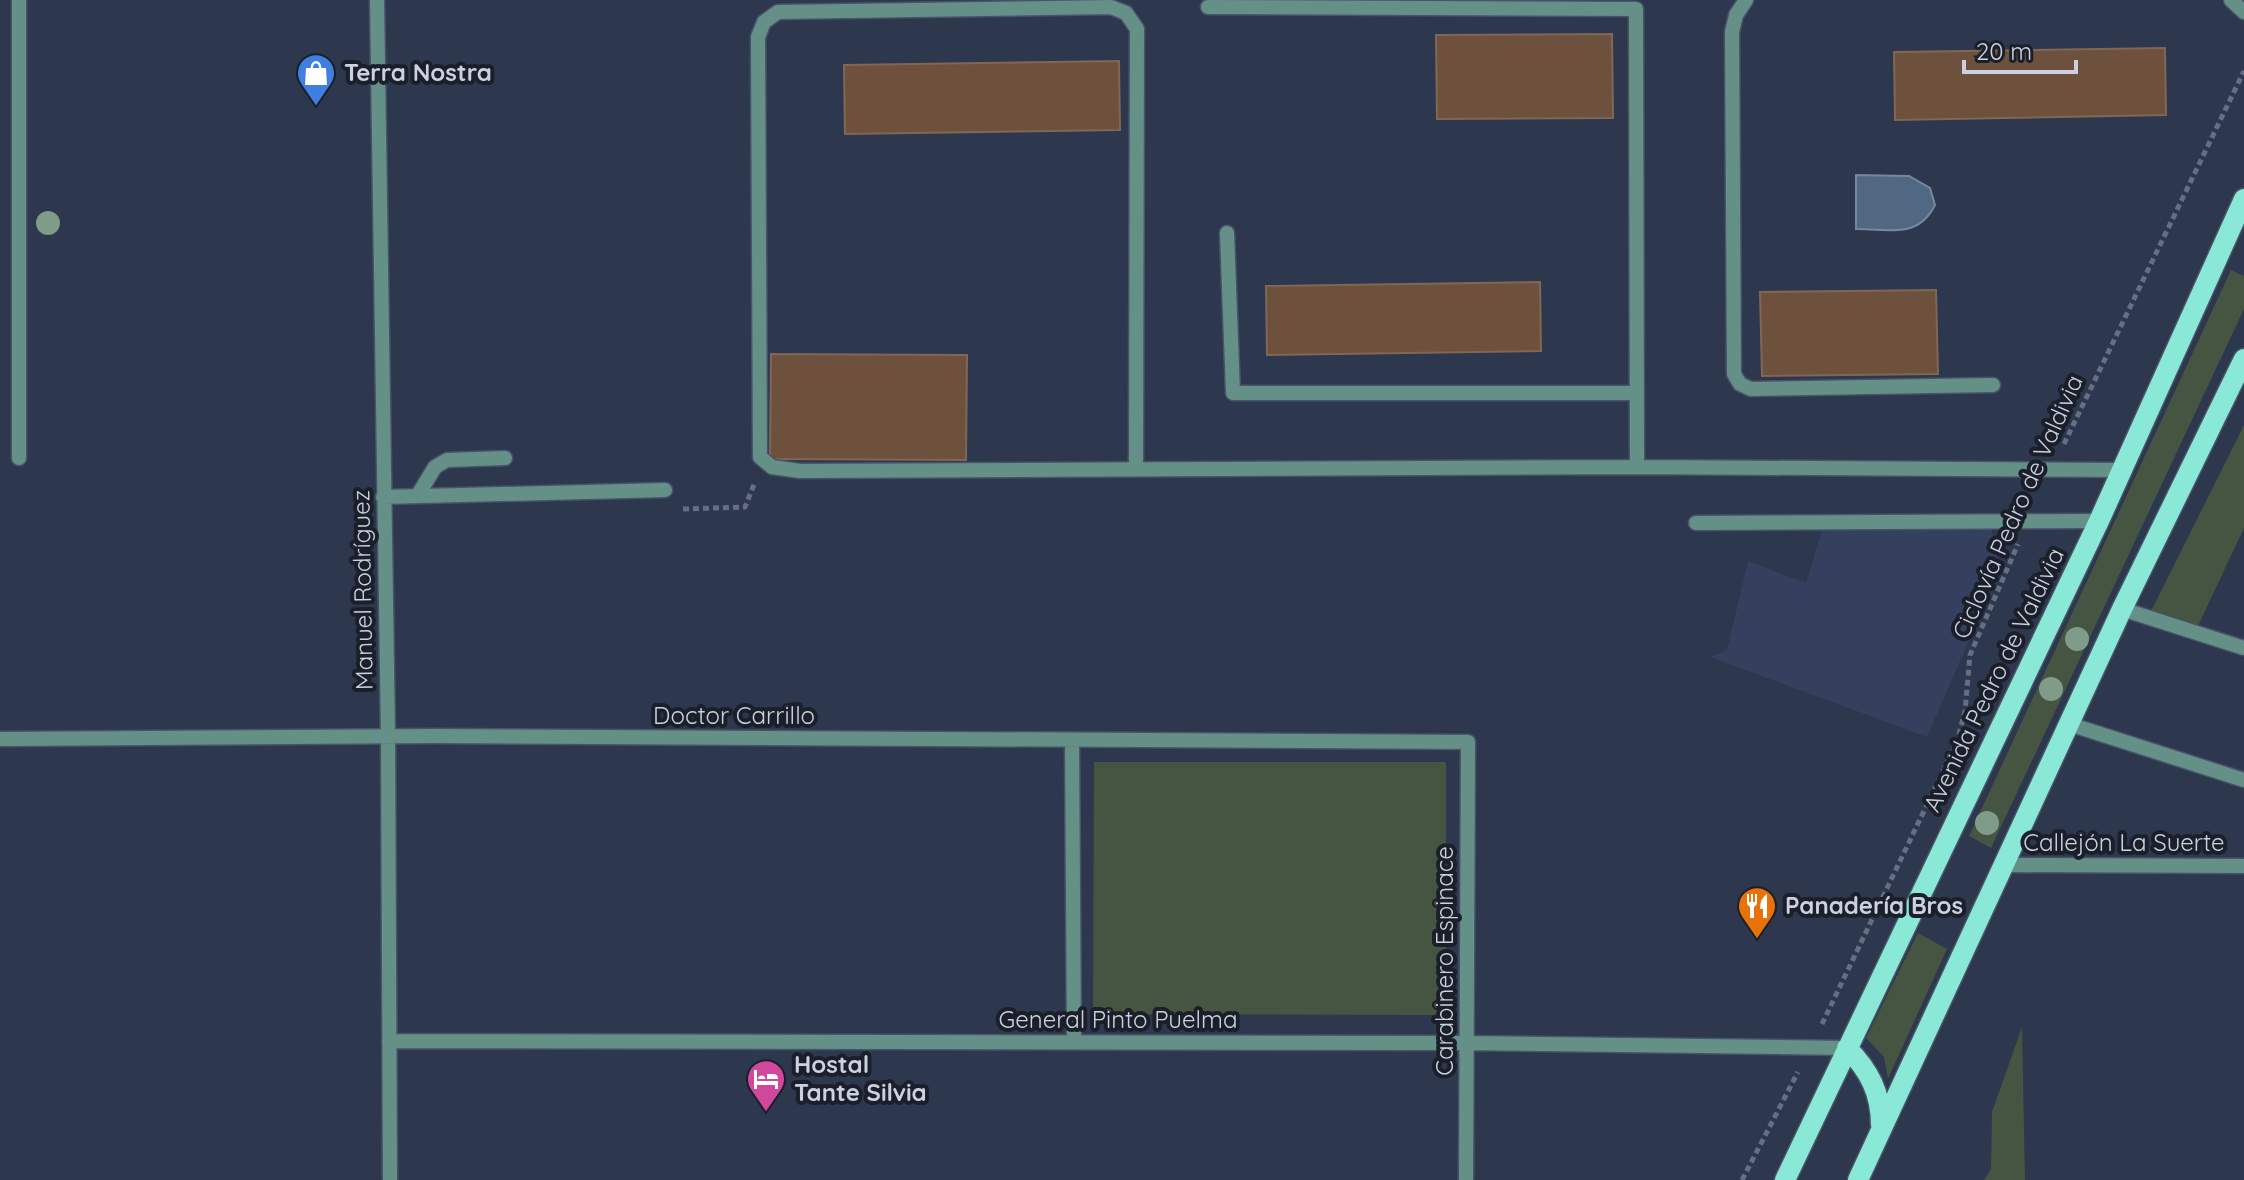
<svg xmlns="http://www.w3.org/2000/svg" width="2244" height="1180" font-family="Quicksand,sans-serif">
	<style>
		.built { fill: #34405d }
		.green { fill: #455541 }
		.water { fill: #506882; stroke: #75889e; stroke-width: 2 }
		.building { fill: #6e513c; stroke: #806755; stroke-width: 2 }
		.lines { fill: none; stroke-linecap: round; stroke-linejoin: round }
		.minor-casing { stroke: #495368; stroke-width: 17 }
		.major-casing { stroke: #495368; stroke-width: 23 }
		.path { stroke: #656e82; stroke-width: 5; stroke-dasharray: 6 4; stroke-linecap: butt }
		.minor { stroke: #649087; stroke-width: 14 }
		.major { stroke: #8ae8d7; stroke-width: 20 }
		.tree { fill: #809b89 }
		.labels { text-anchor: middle; stroke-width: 8; stroke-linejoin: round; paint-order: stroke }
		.poi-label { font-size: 24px; font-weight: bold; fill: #cbd1e0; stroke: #1a1f29; text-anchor: start }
		.street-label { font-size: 24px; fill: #cbd1e0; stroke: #1a1f29 }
	</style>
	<rect width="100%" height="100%" fill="#2d374e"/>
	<path class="built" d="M1990,524l10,45 -73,168 -217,-80 17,-7 21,-89 58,22 17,-57z"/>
	<path class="green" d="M2231,270l13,6v33l-253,539 -22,-12z
		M2244,425v103l-46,98 -47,-15z
		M1094,762h352v253l-353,-1z
		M1918,933l29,16 -59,130 -4,-22 -18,-19z
		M2022,1027l3,153h-41l7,-11 1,-57z"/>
	<path class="water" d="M1856,175l53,1 21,12 5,17c-17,34 -45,24 -79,24z"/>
	<path class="building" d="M1612,34l1,84 -176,1 -1,-84z
		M2165,48l1,67 -271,5 -1,-68z
		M1119,61l1,69 -275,4 -1,-69z
		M1540,282l1,69 -274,4 -1,-69z
		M1936,290l2,84 -176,2 -2,-84z
		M771,354l196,1 -1,105 -196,-1z"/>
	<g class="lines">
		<g class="minor-casing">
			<path id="minor" d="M377,0l11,736 2,444
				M1746,0l-10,15 -4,17 2,342 6,10 11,5 242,-4
				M2231,0l13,12
				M1208,7l428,2 1,458 485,3
				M1227,233l6,160h404
				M19,458v-458
				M1136,469l1,-440 -11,-16 -15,-6 -333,5 -14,10 -6,15 2,420 12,10 28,4 837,-4
				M418,495l17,-28 12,-7 58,-2
				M383,497l282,-7
				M1696,523l403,-2
				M2122,609l122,39
				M2069,724l175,56
				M0,739l435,-3 1033,6 -2,438
				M1072,740l2,302
				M2004,865l240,1
				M389,1041l1076,2 382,5"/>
		</g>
		<g class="major-casing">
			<path id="major" d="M1847,1048c22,22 34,45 34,77
				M1785,1180l314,-659 145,-322
				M1858,1180l264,-571 122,-250"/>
		</g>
		<path class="path" d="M2064,444l180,-373
			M683,509l62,-2 10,-25
			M1822,1024l135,-282 8,-31 5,-56 48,-111
			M1742,1180l56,-108"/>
		<use href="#minor" class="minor"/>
		<use href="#major" class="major"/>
	</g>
	<g class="tree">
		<circle cx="48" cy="223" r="12"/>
		<circle cx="2077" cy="639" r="12"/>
		<circle cx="2051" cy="689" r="12"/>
		<circle cx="1987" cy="823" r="12"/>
	</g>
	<defs>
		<g id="shop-pin" transform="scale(2)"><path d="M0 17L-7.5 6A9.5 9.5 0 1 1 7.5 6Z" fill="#3f7fe0" stroke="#1a1f29"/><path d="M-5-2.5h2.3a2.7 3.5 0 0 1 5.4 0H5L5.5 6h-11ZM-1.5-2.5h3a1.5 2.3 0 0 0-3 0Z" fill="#fff"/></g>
		<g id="restaurant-pin" transform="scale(2)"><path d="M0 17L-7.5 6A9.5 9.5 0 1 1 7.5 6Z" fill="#e8710a" stroke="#1a1f29"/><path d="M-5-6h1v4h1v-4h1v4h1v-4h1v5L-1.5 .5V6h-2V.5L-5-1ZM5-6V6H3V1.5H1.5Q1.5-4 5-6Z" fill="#fff"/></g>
		<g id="hotel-pin" transform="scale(2)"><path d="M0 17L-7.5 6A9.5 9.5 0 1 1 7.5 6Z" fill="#d1479c" stroke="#1a1f29"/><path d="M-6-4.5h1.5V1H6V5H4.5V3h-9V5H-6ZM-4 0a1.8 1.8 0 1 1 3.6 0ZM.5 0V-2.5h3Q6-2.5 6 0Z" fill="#fff"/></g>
	</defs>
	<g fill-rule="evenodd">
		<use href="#shop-pin" x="316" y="73"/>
		<use href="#restaurant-pin" x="1757" y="906"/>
		<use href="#hotel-pin" x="766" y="1079"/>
	</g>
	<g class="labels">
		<g class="poi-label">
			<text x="344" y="81">Terra Nostra</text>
			<text x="1785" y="914">Panadería Bros</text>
			<text x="794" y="1073">Hostal<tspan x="794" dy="28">Tante Silvia</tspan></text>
		</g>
		<g class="street-label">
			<text transform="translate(2018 507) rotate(-66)" y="8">Ciclovía Pedro de Valdivia</text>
			<text transform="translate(363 590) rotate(-91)" y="8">Manuel Rodríguez</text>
			<text transform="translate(1994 680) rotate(-64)" y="8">Avenida Pedro de Valdivia</text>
			<text x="734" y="724">Doctor Carrillo</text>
			<text x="2124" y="851">Callejón La Suerte</text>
			<text transform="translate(1445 961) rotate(-90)" y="8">Carabinero Espinace</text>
			<text x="1118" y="1028">General Pinto Puelma</text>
		</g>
	</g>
	<path d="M1964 60v12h112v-12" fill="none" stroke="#cbd1e0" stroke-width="4"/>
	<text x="1976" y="60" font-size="24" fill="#cbd1e0" stroke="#1a1f29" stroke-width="6" paint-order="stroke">20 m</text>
</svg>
